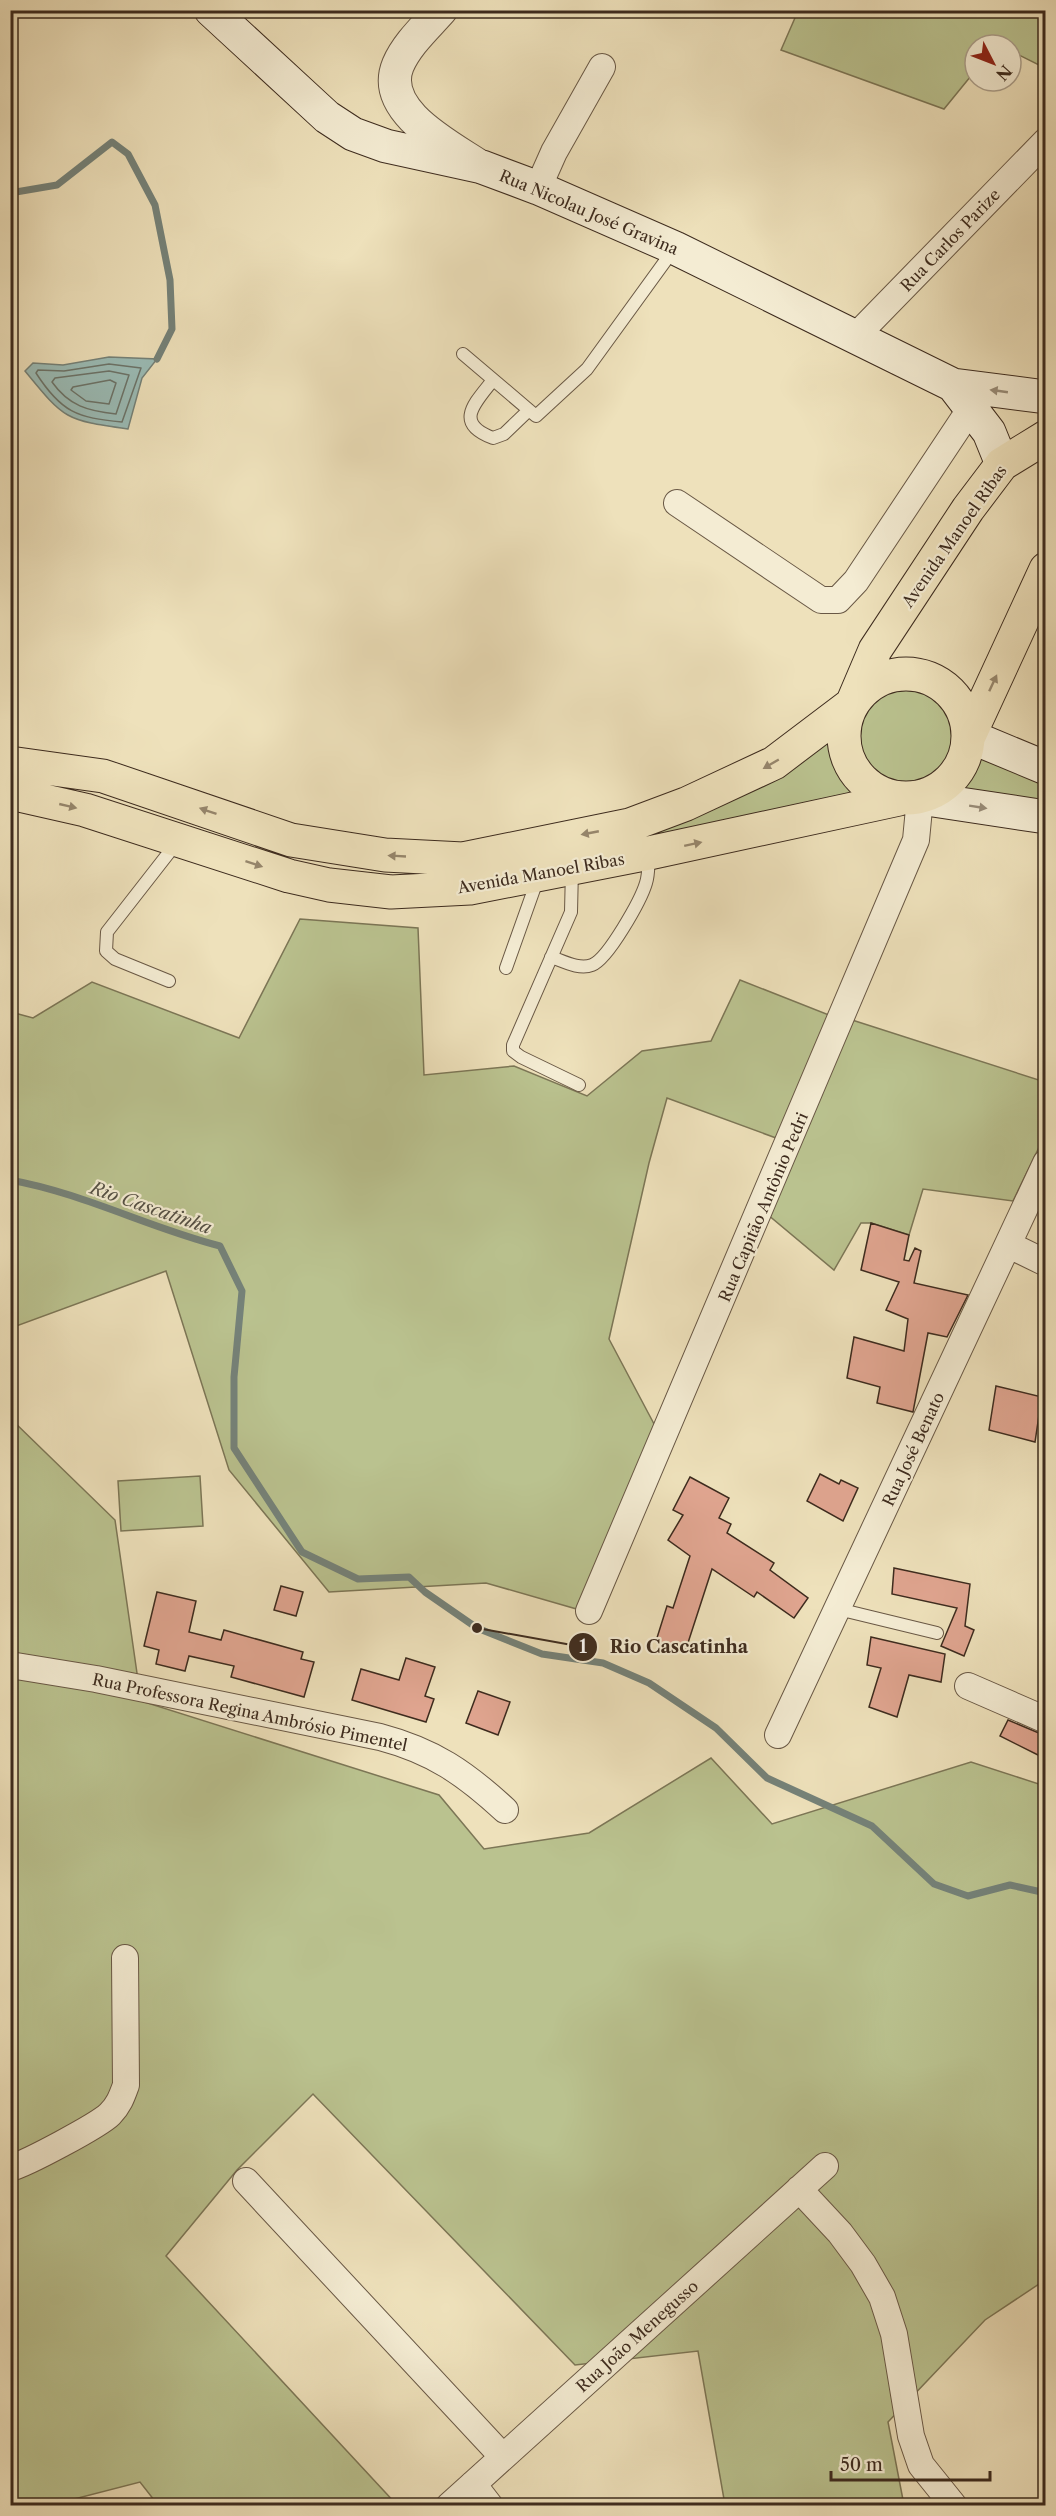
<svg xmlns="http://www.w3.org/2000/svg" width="1056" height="2516" font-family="'Libre Caslon Text',serif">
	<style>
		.green { fill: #bac28f; stroke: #7c7656; stroke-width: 1.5 }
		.water { fill: #9bbcb6; stroke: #758279; stroke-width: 1.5 }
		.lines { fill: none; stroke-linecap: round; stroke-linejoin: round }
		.shore { stroke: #6c746a; stroke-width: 1.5 }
		.stream { stroke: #758279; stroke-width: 7 }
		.building { fill: #e0a590; stroke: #3d2b1e; stroke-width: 1.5 }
		.service-casing { stroke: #695845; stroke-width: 14 }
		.minor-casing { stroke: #695845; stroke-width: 28 }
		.tertiary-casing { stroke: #695845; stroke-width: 34 }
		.secondary-casing { stroke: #3d2b1e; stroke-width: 35 }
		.primary-casing { stroke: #3d2b1e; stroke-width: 35 }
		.service { stroke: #f4ecd3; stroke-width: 12 }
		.minor { stroke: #f4ecd3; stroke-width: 26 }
		.tertiary { stroke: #f4ecd3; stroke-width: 32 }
		.secondary { stroke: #f4ecd3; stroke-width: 33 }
		.primary { stroke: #eee1bb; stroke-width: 33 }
		.oneway { fill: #988c78 }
		.oneway2 { fill: #96866c }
		.labels { text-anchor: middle; stroke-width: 4.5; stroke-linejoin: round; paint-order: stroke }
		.street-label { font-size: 16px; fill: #3d2b1e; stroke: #f4ecd3 }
		.water-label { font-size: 18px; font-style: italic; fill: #544f44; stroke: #f4ecd3 }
		.leader { fill: none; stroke: #3d2b1e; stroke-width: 2 }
		.callout-dot { fill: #3d2b1e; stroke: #f4ecd3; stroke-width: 2 }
		.mark-label { font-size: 18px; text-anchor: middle; font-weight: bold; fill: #fff }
		.callout-label { font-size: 18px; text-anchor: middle; font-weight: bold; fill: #3d2b1e; stroke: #f4ecd3; stroke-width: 4.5; stroke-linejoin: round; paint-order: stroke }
	</style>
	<rect width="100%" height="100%" fill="#eee1bb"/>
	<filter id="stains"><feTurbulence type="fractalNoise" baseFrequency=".00333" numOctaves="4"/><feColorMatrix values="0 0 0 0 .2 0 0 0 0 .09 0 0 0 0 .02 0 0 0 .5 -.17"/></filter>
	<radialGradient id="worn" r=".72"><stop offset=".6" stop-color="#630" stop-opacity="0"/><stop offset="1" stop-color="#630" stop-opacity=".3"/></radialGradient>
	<path class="green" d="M798,11h247v57l-34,-17v-6h-36v26l-31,38 -163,-59z
		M857 737a48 48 0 1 1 96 0a48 48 0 1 1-96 0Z
		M837,722c-8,40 5,51 32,77l-209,38 -4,-7z
		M980,744l65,36v30l-94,-20z
		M300,919l118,9 6,147 90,-9 73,30 55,-45 69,-10 29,-61 99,39 -52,123 -120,-44 -18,65 -40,176 53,100 -75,173 -101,-29 -157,9 -100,-122 -63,-199 -155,57v-316l22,6 59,-36 147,56z
		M849,1019l196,63v53l-32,66 -90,-12 -14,46 -38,-12h-10l-27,47 -67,-56z
		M10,1418l105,102 26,181 298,94 45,54 105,-16 122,-75 61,66 199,-62 74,24v494l-60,40 -97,102 16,83h-179l-27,-154 -123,14 -262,-271 -76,76 -71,86 231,249h-239l-18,-23 -89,23h-40z
		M200,1476l3,50 -82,5 -3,-50z"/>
	<path class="water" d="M109,357l48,2 -15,19 -14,51c-63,-9 -63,-9 -103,-58l8,-8 30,2z"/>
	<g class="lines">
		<path class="shore" d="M109,364l32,4 -19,54c-45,-4 -61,-10 -86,-49l2,-3 26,1z
			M109,371l20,4 -13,39c-28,-3 -47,-8 -64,-32l3,-4z
			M110,380l6,3 -7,21 -23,-3 -15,-11 2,-3z"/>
		<path class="stream" d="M10,193l47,-8 55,-43 16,12 27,51 15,75 2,49 -15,30
			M10,1180c73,13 139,48 210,66l22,45 -8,86v71l68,104 56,27 51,-2 16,15 52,36 65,26 61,9 46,20 67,45 51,50 105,48 62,58 34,12 42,-11 36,8"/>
	</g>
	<path class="building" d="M871,1223l38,12 -5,25 5,1 6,-13 6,3 -7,32 54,12 -21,42 -19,-4 -15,79 -36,-9 3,-16 -33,-9 7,-41 50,14 4,-32 -22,-9 13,-28 -38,-12z
		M996,1386l50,12v19l-7,-2 -4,27 -46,-12z
		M820,1474l19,10 2,-4 17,8 -15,33 -36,-20z
		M690,1477l39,21 -10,20 12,6 -4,9 47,30 -4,7 38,28 -14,20 -37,-26 -3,5 -42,-28 -27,83 -29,-11 11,-35 6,2 17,-52 -22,-16 15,-25 -10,-5z
		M894,1568l76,16 -5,42 9,4 -10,26 -23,-10 16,-38 -65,-14z
		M281,1586l22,6 -7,24 -22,-6z
		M157,1592l39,9 -7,31 32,8 3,-10 79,22 -2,7 13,3 -10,35 -73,-20 3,-11 -45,-10 -4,15 -29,-7 3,-14 -15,-4z
		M871,1637l74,17 -4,28 -32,-7 -12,42 -28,-10 12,-39 -14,-3z
		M406,1658l29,9 -10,29 9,3 -8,23 -74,-22 9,-31 38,11z
		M478,1691l32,11 -12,33 -32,-12z
		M1008,1720l38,16v8l-8,11 -38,-19z"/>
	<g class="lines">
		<g class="service-casing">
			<path id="service" d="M463,354l73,62 51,-47 87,-120
				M493,380c-18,23 -40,43 0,58l11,-4 25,-24
				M572,869l-1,43 -58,133v6l8,6 58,28
				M551,957c12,4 28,13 41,8 16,-6 49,-65 54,-82 3,-9 2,-19 3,-28
				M506,968l32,-90
				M169,981l-54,-22 -9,-8 1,-19 71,-91
				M838,1609l99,24"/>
		</g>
		<g class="minor-casing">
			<path id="minor" d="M538,188l16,-36 48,-85
				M854,338l192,-197
				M677,503l144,97h17l18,-19 115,-173
				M1009,1245l37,18
				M589,1611l327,-771 4,-42
				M10,1665l86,14 284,58c53,14 85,36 125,73
				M968,1686l78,34
				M778,1735l268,-572
				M10,2168c16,-4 89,-43 100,-54 9,-9 12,-18 16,-29l-1,-127
				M246,2181l257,276
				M799,2189l41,44 23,31 19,33 12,37 17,102 10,29 33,41
				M473,2484l17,22
				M449,2506l376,-340"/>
		</g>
		<g class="tertiary-casing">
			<path id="tertiary" d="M441,10c-15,17 -34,34 -43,55 -19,46 52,81 83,102"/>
		</g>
		<g class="secondary-casing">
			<path id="secondary" d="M211,10l116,107 26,17 33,12 96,21 56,21 137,60 278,137 93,12
				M953,385l36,47 13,32
				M969,736l77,32
				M920,798l126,19"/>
		</g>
		<g class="primary-casing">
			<path id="primary" d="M844 736a62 62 0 1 1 124 0a62 62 0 1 1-124 0Z
				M969,736l77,-167
				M10,763l93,13 188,64 94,15 78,4 167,-34 56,-21 88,-41 78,-59 23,-54 93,-141 34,-45 44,-27
				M10,793l75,17 204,66 40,9 62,7 79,-4 179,-35 250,-54"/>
		</g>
		<use href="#service" class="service"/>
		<use href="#minor" class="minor"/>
		<use href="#tertiary" class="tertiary"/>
		<use href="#secondary" class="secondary"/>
		<use href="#primary" class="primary"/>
	</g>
	<defs><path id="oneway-solid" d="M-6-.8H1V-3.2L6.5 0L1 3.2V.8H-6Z" transform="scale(1.5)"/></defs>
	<g class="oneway">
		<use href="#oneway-solid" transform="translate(999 391) rotate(-172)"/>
		<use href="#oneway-solid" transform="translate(978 807) rotate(9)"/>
	</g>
	<g class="oneway2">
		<use href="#oneway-solid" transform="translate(993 683) rotate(-65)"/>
		<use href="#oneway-solid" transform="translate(771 764) rotate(150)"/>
		<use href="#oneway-solid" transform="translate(68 806) rotate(13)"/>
		<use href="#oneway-solid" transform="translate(208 811) rotate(-161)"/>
		<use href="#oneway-solid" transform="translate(590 833) rotate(169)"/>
		<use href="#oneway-solid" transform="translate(693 844) rotate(-12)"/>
		<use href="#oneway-solid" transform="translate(397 856) rotate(-177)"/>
		<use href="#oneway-solid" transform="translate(254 864) rotate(18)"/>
	</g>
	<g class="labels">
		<g class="street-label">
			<text transform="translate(589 212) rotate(23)" y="6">Rua Nicolau José Gravina</text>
			<text transform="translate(950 240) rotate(-46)" y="6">Rua Carlos Parize</text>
			<text transform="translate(954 536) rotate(-55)" y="6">Avenida Manoel Ribas</text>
			<text transform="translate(541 873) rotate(-10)" y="6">Avenida Manoel Ribas</text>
			<text transform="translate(763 1207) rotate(-67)" y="6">Rua Capitão Antônio Pedri</text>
			<text transform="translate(913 1449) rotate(-65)" y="6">Rua José Benato</text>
			<text transform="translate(250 1712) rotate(12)" y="6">Rua Professora Regina Ambrósio Pimentel</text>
			<text transform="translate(637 2336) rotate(-42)" y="6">Rua João Menegusso</text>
		</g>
		<g class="water-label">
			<text transform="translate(151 1208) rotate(19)" y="6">Rio Cascatinha</text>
		</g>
	</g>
	<path class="leader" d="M477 1628L583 1647"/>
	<g class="callout-dot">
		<circle cx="477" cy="1628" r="6"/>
		<circle cx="583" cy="1647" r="15"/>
	</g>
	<g class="mark-label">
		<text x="583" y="1653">1</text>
	</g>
	<g class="callout-label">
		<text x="679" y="1653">Rio Cascatinha</text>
	</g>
	<rect width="1056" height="2516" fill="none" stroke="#eee1bb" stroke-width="36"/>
	<rect x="12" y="12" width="1032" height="2492" fill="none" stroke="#3d2b1e" stroke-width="3"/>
	<rect x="18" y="18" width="1020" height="2480" fill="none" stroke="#3d2b1e" stroke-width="1.5"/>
	<g transform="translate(993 63) rotate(132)"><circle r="28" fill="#f4ecd3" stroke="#ab9f8b" stroke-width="1.5"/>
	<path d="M0-4.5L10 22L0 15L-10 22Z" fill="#8f2418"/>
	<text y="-9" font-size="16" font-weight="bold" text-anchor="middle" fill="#3d2b1e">N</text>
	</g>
	<path d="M831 2471v9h159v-9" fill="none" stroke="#3d2b1e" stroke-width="3"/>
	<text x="840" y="2471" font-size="18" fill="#3d2b1e" stroke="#f4ecd3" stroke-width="4.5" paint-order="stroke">50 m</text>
	<rect width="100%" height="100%" filter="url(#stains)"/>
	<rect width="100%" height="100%" fill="url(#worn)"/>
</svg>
